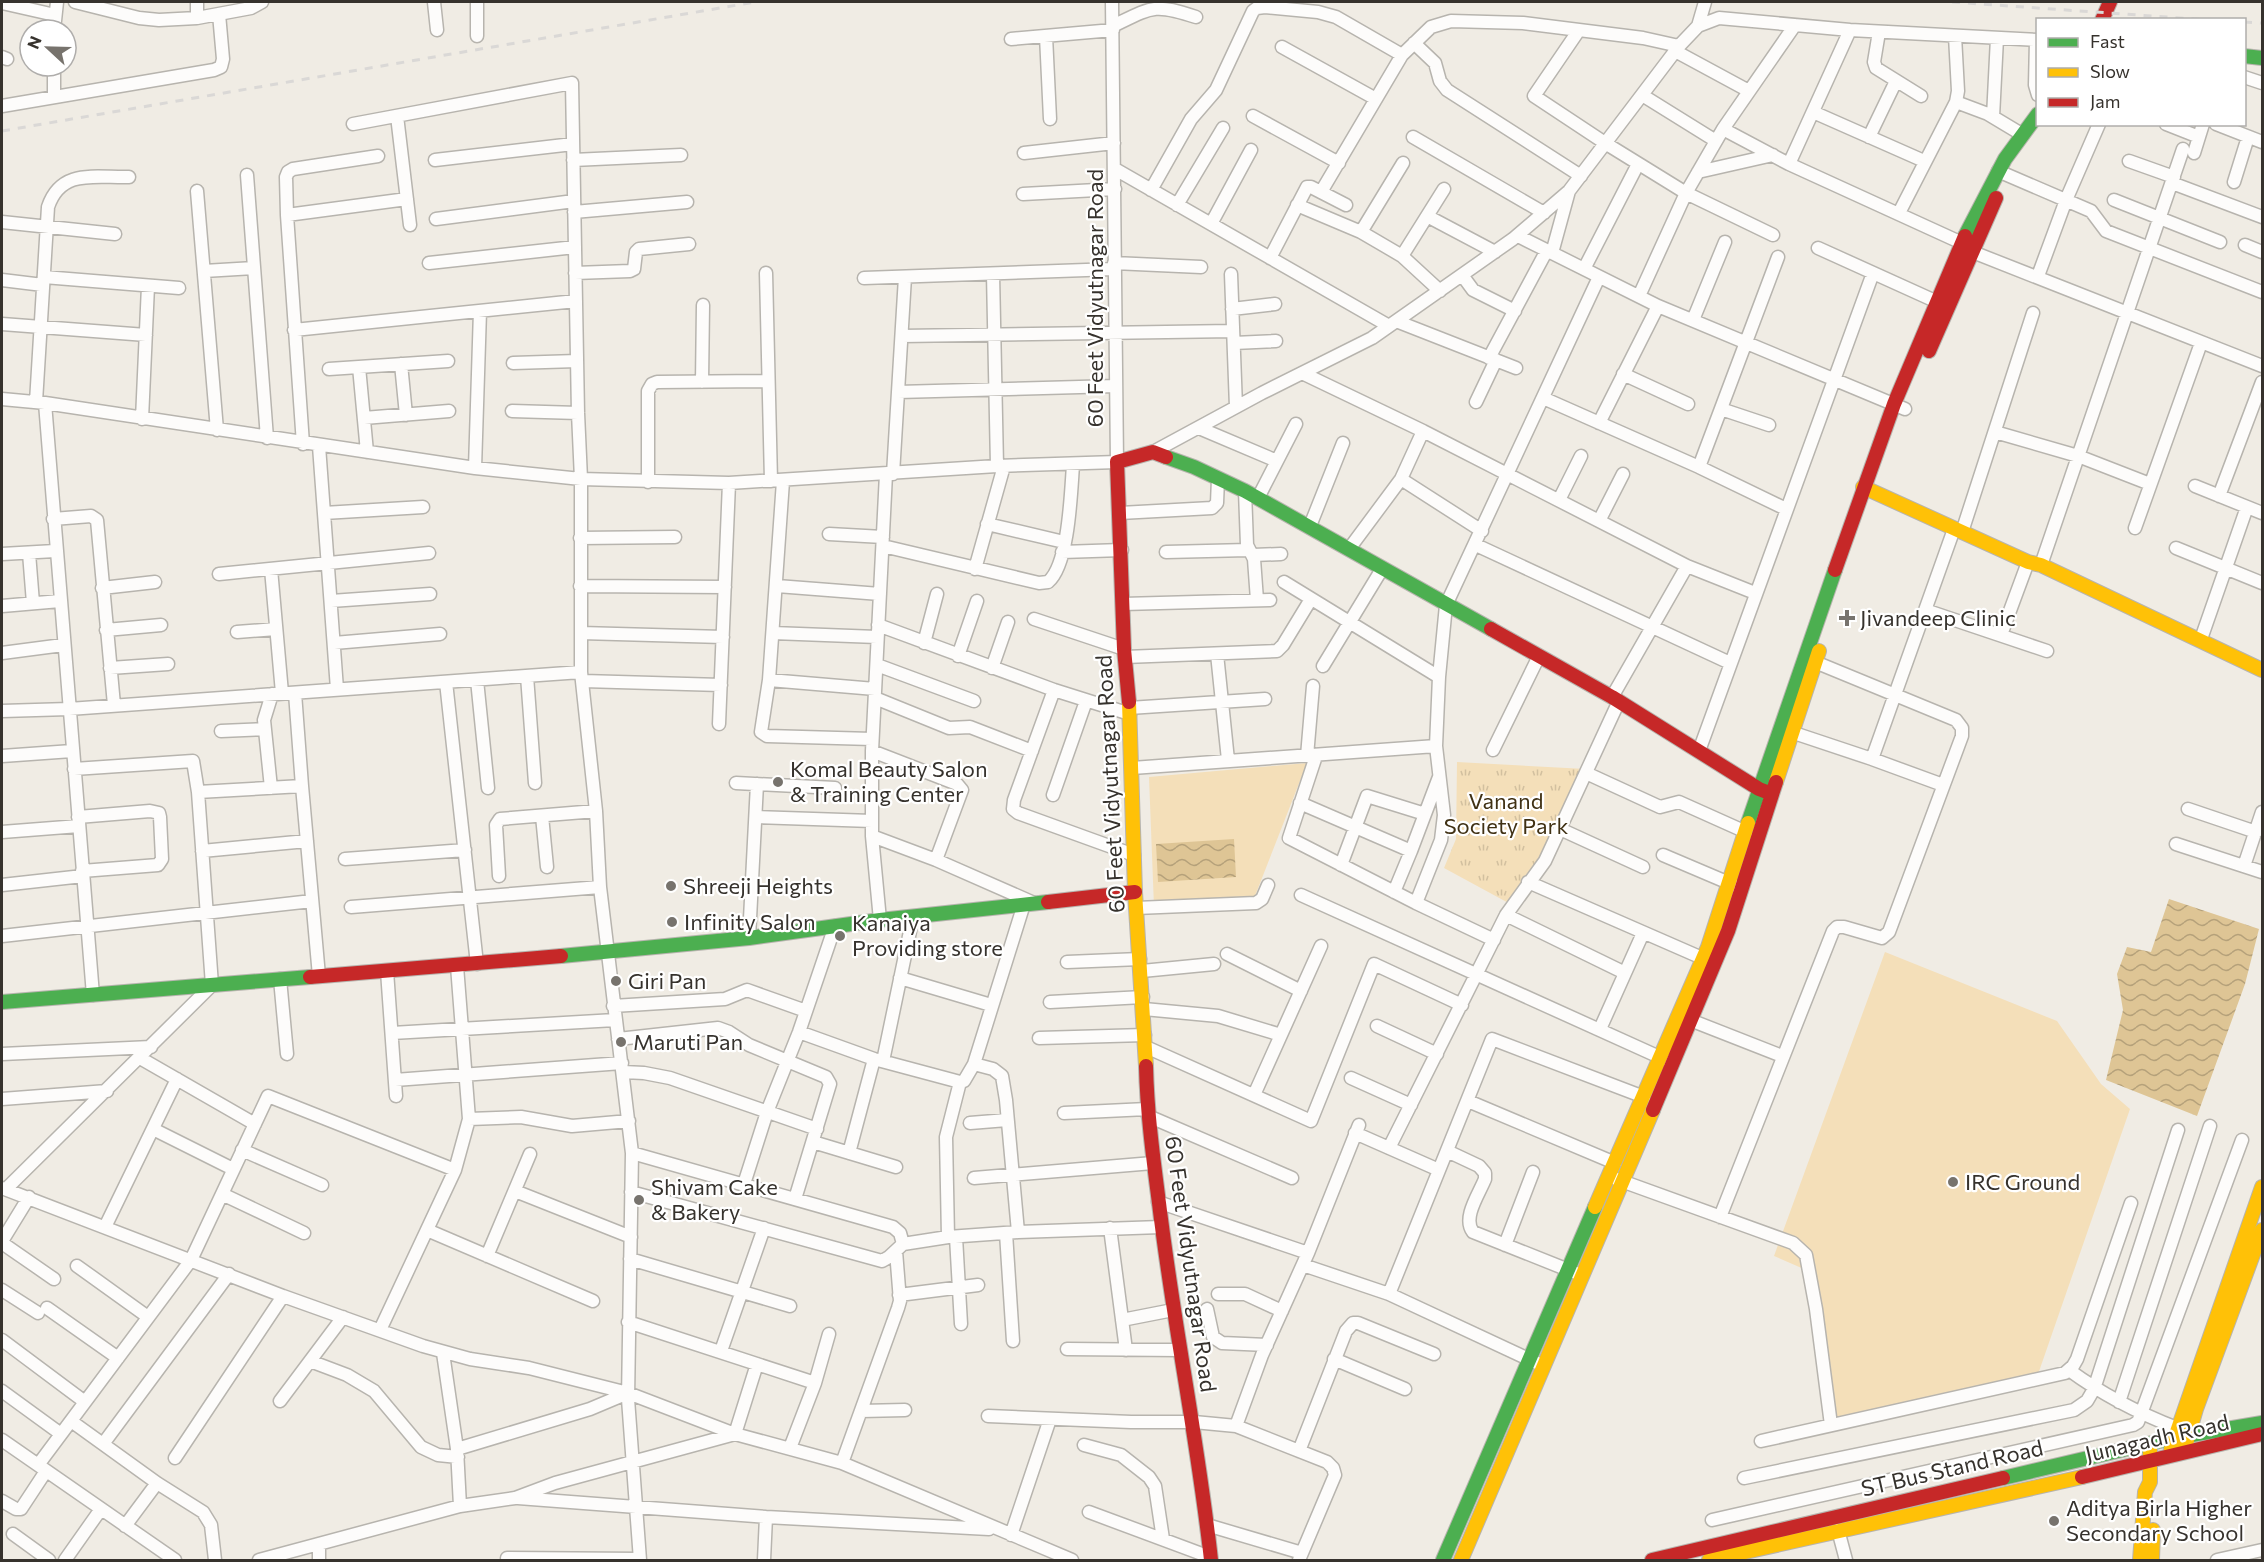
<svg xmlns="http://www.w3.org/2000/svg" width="2264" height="1562" font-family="Commissioner,sans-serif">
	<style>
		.park { fill: url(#park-tufts) }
		.pitch { fill: #f4dfb9 }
		.water { fill: url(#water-waves) }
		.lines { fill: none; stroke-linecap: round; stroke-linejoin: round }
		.street-casing { stroke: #b7b4ae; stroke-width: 15 }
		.fast-casing { stroke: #b7b4ae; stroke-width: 16 }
		.slow-casing { stroke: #b7b4ae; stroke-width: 16 }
		.jam-casing { stroke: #b7b4ae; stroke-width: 16 }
		.street { stroke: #fdfcfb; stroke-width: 12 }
		.fast { stroke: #4caf50; stroke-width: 14 }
		.slow { stroke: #ffc107; stroke-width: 14 }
		.jam { stroke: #c62828; stroke-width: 14 }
		.rail { stroke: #dad8d6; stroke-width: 3; stroke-dasharray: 8 8; stroke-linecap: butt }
		.poi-dot { fill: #77736d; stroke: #fff; stroke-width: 2 }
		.labels { text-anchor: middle; stroke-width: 4.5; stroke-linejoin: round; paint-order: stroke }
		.street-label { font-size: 22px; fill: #36322d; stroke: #fff }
		.poi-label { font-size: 22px; fill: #36322d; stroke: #fff; text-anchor: start }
		.park-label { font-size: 22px; fill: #403114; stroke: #fff }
	</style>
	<defs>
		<pattern id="park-tufts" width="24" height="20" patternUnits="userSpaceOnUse" patternTransform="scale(1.5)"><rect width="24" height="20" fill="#f4dfb9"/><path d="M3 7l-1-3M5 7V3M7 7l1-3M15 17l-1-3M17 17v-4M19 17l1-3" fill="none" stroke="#d2c09f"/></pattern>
		<pattern id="water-waves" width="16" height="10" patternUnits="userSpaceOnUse" patternTransform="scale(1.5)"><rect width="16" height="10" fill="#dec595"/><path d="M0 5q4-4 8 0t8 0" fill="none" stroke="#b5a17a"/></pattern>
	</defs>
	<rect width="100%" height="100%" fill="#f0ece4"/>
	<path class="park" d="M1457,762l129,7 -72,137 -70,-38 12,-29z"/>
	<path class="pitch" d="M1307,763l-54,138 -99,6 -5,-130z
		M1885,952l172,69 44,63 29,25 -95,274 -200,44 -22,-154 -39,-17z"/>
	<path class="water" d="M1234,839l2,38 -78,5 -2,-38z
		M2169,899l90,30 -14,55 -48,132 -91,-36 17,-70 -6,-36 10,-27 24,5z"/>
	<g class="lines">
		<g class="street-casing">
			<path id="street" d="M75,2l64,16 20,2 38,-2 54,-10 11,-6
				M434,2l3,28
				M2,3l53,12
				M197,18v-16
				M1113,26c39,-19 41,-23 83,-9
				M1698,26l7,-24
				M54,30l3,-28
				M1879,32l-5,30 2,6 45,28
				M477,36v-34
				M1046,36l4,83
				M1011,39l102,-9
				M2036,40l-1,45 3,10
				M1414,43l21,20 5,18 7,9 134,86
				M1679,46l-36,-8 -64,-8 -45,66 71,47 81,50 87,42
				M1282,47l94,52
				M1675,51l74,40
				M2,57l5,2
				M54,66v31
				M2244,77l18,6
				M1642,95l74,46
				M1956,102l32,12 35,21
				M2,106l212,-36 7,-3 2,-8 -4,-45
				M1813,112l111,49
				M397,116l13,109
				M1253,116l86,47
				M1993,117l4,-79
				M353,124l219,-41 6,330 3,66v193l15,139 4,76 32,266 -4,246 12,161
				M2166,124l33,13
				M2216,124l46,18
				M1723,129l66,35 173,79
				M1413,137l131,76
				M1869,137l27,-56
				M1024,153l90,-10
				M2194,153l9,-29
				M435,160l138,-16
				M573,160l108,-5
				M2129,161l45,16
				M1789,164l61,-134
				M1115,169l274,157
				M1998,171l93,40 15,20 156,61
				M1698,172l75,-17
				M247,175l20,263
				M2234,182l14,-45
				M2172,183l90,34
				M1151,190l40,-71 25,-29 37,-79 4,-3 8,-1 53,5 18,5 66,38
				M197,191l20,239
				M1321,192l81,-137 29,-28 20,-6 72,2 56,7
				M1023,194l92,-5
				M2114,200l106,42
				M1177,205l46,-77
				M1297,205l64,27 41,24 38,35
				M574,212l113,-10
				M1899,213l57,-111 2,-11 -3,-55
				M287,215l120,-16
				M1427,216l68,36
				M436,219l138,-18
				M2,222l113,12
				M1211,224l40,-74
				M1361,232l42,-69
				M1518,236l140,70 247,103
				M2245,245l17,7
				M1818,248l126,57
				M1965,249l297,117
				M1552,253l17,-62
				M1402,256l42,-67
				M1270,258l37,-71h4l35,18
				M429,263l146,-16
				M1114,263l87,4
				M1584,269l54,-105
				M204,271l50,-3
				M575,273l55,-2 4,-2 2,-17 3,-3 50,-5
				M766,273l5,208
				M993,274l4,192
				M1231,274l5,133
				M1462,275l11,15 42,21
				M2038,276l28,-76 33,-76
				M44,277l135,11
				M864,278l250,-9
				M2,280l41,5
				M1639,296l47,-103 37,-64 72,-104
				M1232,309l43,-5
				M1693,320l32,-78
				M1396,321l120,47
				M2,324l144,11
				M294,330l282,-29
				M902,336l331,-5
				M1234,343l42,-2
				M1489,358l58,-108
				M513,363l64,-2
				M401,364l5,51
				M359,367l8,85
				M329,369l119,-8
				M1302,373l121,58 264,135 68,27
				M1623,374l65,30
				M702,382l1,-77
				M898,392l218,-6
				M1543,398l156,69 87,42
				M2,399l43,4 430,65 106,11 148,4 268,-17 120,-4 -5,-460
				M36,402l12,-195c13,-39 48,-29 81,-30
				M1476,402l20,-42
				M45,403l48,592
				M1721,409l48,16
				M512,411l66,2
				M364,418l85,-7
				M142,419l6,-133
				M1599,423l59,-117
				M1199,428l78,33
				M1995,432l83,24 72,28
				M303,444l-16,-229 -1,-38 2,-5 5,-3 85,-13
				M319,446l18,243
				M1153,452l109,-59 110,-55 141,-99 56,-48 110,-145 19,-20 21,-8 131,12 188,10
				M1699,467l79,-210
				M475,468l5,-157
				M893,474l12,-197
				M1401,479l81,52
				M783,481l-14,199 -8,52 6,4 105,3
				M648,482v-91l4,-7 5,-2 111,-1
				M2195,486l67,27
				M1245,491l2,54 7,14 3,41
				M2219,496l43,-114
				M1258,498l38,-74
				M1559,500l22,-44
				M324,513l99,-6
				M1120,513l92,-5 5,-5 1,-24
				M53,519l38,-3 6,4 17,185
				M1599,521l24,-47
				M987,524l77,18
				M1310,526l33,-83
				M2135,528l66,-185
				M1962,532l71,-219
				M829,534l54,3
				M580,538l95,-1
				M1476,545l254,118
				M883,546l156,37 9,-1c21,-17 23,-91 25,-117
				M2176,548l86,35
				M1349,549l52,-70 22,-48
				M1062,552l60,-2
				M1166,552l82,-2
				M29,553l4,50
				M2,554l53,-3
				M1253,555l28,-1
				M2041,565l142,-416
				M271,569l11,124
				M975,569l29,-103
				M219,574l210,-21
				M1284,582l155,95
				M580,586l145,1
				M777,586l103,8
				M102,588l53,-6
				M331,601l99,-7
				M1123,604l147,-4
				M2,606l58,-5
				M1925,610l122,41
				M1034,619l90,30
				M878,625l176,65 76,24
				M106,630l55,-5
				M237,632l39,-3
				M581,633l142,4
				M773,633l104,4
				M2001,635l27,-73
				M2201,639l46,-132
				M334,643l106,-9
				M924,643l13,-49
				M2,653l61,-8
				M1217,654l11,106
				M958,656l19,-55
				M1125,657l152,-6 6,-6 28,-46
				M877,665l97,36
				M1323,666l59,-97
				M110,668l58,-4
				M992,668l16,-46
				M527,676l8,107
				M477,680l11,108
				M769,680l106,9
				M583,681l138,4
				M446,682l31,282
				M1054,690l-40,110 -1,9 5,4 116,42
				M295,693l7,93 17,190
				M1612,697l75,-131
				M875,698l74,30 21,-1 62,24
				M1129,708l136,-9
				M2,711l67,-2 512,-37
				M719,724l10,-241
				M221,731l44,-2
				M1791,732l81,27 71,26
				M1493,750l46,-94
				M872,751l85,33 5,6 -26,70
				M1699,751l174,-478
				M2,756l70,-5
				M1307,756l6,-70
				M1316,756l-27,82 127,65
				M1872,759l82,-230
				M1132,768l304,-22
				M1586,773l74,34 19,-5 67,30
				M736,783l99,5
				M271,788l-7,-68 8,-26
				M198,792l104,-6
				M1053,795l33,-94
				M1300,803l111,48 28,-74
				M2188,809l68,23
				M542,816l5,51
				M78,817l72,-6 9,2 1,4 2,42 -4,6 -76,6
				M756,817l116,4
				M1560,829l83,38
				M2,832l77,-6
				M872,836l64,24 98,43
				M2176,844l86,28
				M202,851l105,-10
				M1663,855l73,31
				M345,859l120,-9
				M1341,865l26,-69 58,18
				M2244,866l18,-54
				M499,876l-3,-51 4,-6 96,-8
				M1528,882l181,79
				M2,885l81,-9
				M1394,892l17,-41
				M1301,895l365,165
				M351,907l249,-20
				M1136,908l120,-5 6,-4 6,-14
				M1506,915l119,58
				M880,920l-8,-84v-85l14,-277
				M2,936l310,-35
				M749,938l8,-154
				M1494,940l-78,-37 25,-63 3,-25 -8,-69 3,-69 7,-72 153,-328
				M1227,954l74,37
				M1067,962l73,-3
				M387,971l9,125
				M1142,971l72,-7
				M900,978l91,27
				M280,979l7,75
				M1050,1002l93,-5
				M613,1006l112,-7 22,-9 59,21
				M1144,1009l74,7 63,19
				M1685,1018l97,38
				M1377,1026l60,28
				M1600,1029l43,-96
				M799,1032l75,27 86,23 4,-1 10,-17 50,-160
				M392,1033l223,-13
				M1039,1038l106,-3
				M618,1039l100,-11 11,4 20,13 77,32 4,7 -35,115
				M1146,1047l165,74 63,-157 88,41
				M2,1054l149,-7
				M140,1058l115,66
				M883,1061l30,-144
				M974,1064l19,5 9,7 4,24 12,132
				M623,1072l21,1 26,5 147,51
				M1351,1078l60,27
				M395,1080l227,-17
				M1254,1095l67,-149
				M2,1099l105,-8
				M1468,1101l147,62
				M1064,1113l83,-4
				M1148,1116l144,62
				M469,1119l52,-2 51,9 57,-5
				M970,1123l37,-3
				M153,1129l80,40
				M1355,1133l84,37
				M813,1142l83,25
				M1389,1148l117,-233 39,-54 74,-160
				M242,1150l80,35
				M1447,1151l32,15 6,7v6c-6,15 -23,39 -12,53l103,41
				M632,1153l261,74 7,6 3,11
				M849,1153l25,-94
				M974,1178l179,-15
				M1616,1179l177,64 13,12 10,54 15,116
				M744,1184l23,-72 32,-80 36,-106
				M2,1188l281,108 140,50 47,13 59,9 99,25 107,41 107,29 230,97
				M6,1189l206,-204 -14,-193 -5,-31 -119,8
				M515,1191l116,46
				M631,1192l251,69 7,-4 14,-13 45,-7 70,-5 143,-5
				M222,1194l82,39
				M1158,1202l150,51
				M1720,1217l113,-286 4,-4h7l38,11 7,-6 73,-196v-8l-6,-8 -141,-58
				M105,1227l72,-148
				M1110,1228l16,122
				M427,1230l166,71
				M1006,1233l7,108
				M948,1237l-2,-100 14,-55
				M956,1237l5,87
				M2,1241l27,-44
				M2,1243l52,36
				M1505,1245l28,-73
				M487,1256l43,-102
				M630,1259l160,47
				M1303,1265l86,29 148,69
				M77,1266l71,51
				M2,1290l36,23
				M1218,1294h27l37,17
				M1389,1294l103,-255 152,58
				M899,1295l79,-10
				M47,1308l71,50
				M1207,1309l6,28 9,6 45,2
				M1122,1320l51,-10
				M628,1322l187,61
				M380,1330l75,-160 14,-51 -12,-153
				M2,1340l83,62
				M1067,1349l113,1
				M721,1351l43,-123
				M443,1353l14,96 3,57
				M1334,1359l71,30
				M310,1361l37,14 27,16 47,56 17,8 20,2
				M2069,1370c34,25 69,43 108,58
				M2,1391l59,43
				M280,1401l63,-84
				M2119,1402l91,-276
				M861,1411l44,-1
				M988,1416l143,6h63l42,4 91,36 6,6 2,7 -36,85
				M71,1421l86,62 46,29 8,13 4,35
				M1236,1426l26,-71 46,-102 51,-128
				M2,1440l173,120
				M1761,1441l304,-68 8,-7 4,-7 54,-156
				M103,1444l126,-170
				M1084,1445l37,10 28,22 6,9 8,53
				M790,1448l25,-65 14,-49
				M457,1449l133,-40 38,-16
				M1299,1451l47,-120 7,-8h5l76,31
				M175,1458l108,-162
				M842,1463l56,-155 2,-7 -4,-50
				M38,1465l153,-205 77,-164 187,74
				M1744,1478l330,-68 13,-9 7,-12 84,-259
				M518,1498l248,19 223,12
				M2,1501l14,8h5l25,-38
				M1089,1512l121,45
				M1712,1520l421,-95 5,-3 104,-282
				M1207,1525l95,28
				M125,1526l32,-43
				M1838,1530l8,30
				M13,1534l36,26
				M1011,1535l39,-116
				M319,1544v16
				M507,1558l133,1
				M65,1560l36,-51
				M259,1560l201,-54 55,-8 40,-15 180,-49 22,-70
				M764,1560l2,-43
				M2217,1560l45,-10"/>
		</g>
		<g class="fast-casing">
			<path id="fast" d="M2244,56l18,2
				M1965,236l40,-77 33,-45
				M1166,457l28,10 51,24 246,138
				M1748,823l87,-253
				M561,956l188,-18 131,-18 168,-18
				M2,1002l308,-25
				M2003,1478l170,-40 89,-15
				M1443,1560l152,-353"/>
		</g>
		<g class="slow-casing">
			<path id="slow" d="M1863,487l165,75 13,3 221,105
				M1129,702l6,190 11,174
				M1776,782l43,-131
				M1595,1207l113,-260 40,-124
				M2185,1447l11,-38 66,-179
				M2171,1449l91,-262
				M1461,1560l192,-450
				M1709,1560l373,-83
				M2140,1560l5,-68 5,-10v-33
				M2152,1560l1,-30"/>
		</g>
		<g class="jam-casing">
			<path id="jam" d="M2102,20l8,-18
				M1929,351l67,-153
				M1835,570l59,-166 71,-168
				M1491,629l121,68 147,92 13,5
				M1129,702l-5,-53 -7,-187 36,-10 13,5
				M1048,902l87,-10
				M310,977l251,-21
				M1146,1066c1,46 7,91 13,137 14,119 39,237 52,357
				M1653,1110l75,-179 48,-149
				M2082,1477l180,-43
				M1652,1560l351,-82"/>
		</g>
		<use href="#street" class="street"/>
		<use href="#fast" class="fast"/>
		<use href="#slow" class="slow"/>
		<use href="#jam" class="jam"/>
		<path class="rail" d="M1952,2l257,18
			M2244,22l18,1
			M2,131l753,-129"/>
	</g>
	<g class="poi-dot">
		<path d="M1844 609h6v6h6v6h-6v6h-6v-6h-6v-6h6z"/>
		<circle cx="778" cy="782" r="6"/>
		<circle cx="671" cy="886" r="6"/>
		<circle cx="672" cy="922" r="6"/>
		<circle cx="840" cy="936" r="6"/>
		<circle cx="616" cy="981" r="6"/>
		<circle cx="621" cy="1042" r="6"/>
		<circle cx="1953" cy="1182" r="6"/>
		<circle cx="639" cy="1200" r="6"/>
		<circle cx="2054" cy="1521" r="6"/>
	</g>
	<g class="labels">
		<g class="street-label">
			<text transform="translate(1095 298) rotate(-90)" y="8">60 Feet Vidyutnagar Road</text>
			<text transform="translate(1110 784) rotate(-93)" y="8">60 Feet Vidyutnagar Road</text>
			<text transform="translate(1191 1264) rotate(82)" y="8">60 Feet Vidyutnagar Road</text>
			<text transform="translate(2157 1438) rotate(-13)" y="8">Junagadh Road</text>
			<text transform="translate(1952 1468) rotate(-13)" y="8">ST Bus Stand Road</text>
		</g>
		<g class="poi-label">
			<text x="1860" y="626">Jivandeep Clinic</text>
			<text x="790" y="777">Komal Beauty Salon<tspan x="790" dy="25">&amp; Training Center</tspan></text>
			<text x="683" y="894">Shreeji Heights</text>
			<text x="684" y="930">Infinity Salon</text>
			<text x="852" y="931">Kanaiya<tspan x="852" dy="25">Providing store</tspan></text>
			<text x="628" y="989">Giri Pan</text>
			<text x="633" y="1050">Maruti Pan</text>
			<text x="1965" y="1190">IRC Ground</text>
			<text x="651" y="1195">Shivam Cake<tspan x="651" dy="25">&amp; Bakery</tspan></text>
			<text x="2066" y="1516">Aditya Birla Higher<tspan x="2066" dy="25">Secondary School</tspan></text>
		</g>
		<g class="park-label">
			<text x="1506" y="809">Vanand<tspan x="1506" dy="25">Society Park</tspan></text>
		</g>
	</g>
	<rect width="2264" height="1562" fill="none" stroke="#36322d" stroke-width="6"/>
	<rect x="2036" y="18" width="210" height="108" fill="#ffffff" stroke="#afadab" stroke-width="1.5"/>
	<rect x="2048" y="38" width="30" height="9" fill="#4caf50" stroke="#afadab" stroke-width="1.5"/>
	<text x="2090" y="48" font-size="18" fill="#36322d">Fast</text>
	<rect x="2048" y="68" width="30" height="9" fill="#ffc107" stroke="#afadab" stroke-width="1.5"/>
	<text x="2090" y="78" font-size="18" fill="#36322d">Slow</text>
	<rect x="2048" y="98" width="30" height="9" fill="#c62828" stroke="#afadab" stroke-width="1.5"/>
	<text x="2090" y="108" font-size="18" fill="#36322d">Jam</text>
	<g transform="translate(48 48) rotate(292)"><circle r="28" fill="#ffffff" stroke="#afadab" stroke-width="1.5"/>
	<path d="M0-4.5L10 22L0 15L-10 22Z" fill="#77736d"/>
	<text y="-9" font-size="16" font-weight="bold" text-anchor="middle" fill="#36322d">N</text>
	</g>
</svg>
